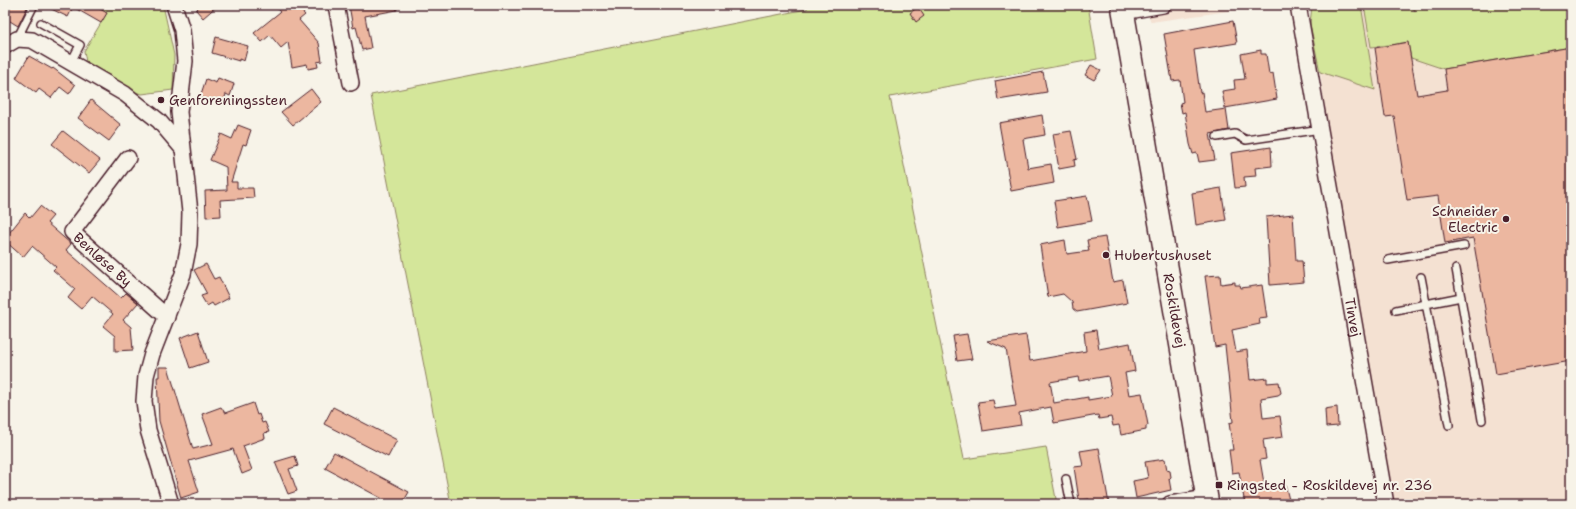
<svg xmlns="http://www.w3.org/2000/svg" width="1576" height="509" font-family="'Shantell Sans',sans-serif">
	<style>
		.built { fill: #f4e1d2 }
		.green { fill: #d4e69a; stroke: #8f8262 }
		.building { fill: #ecb7a0; stroke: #4a1f2b; fill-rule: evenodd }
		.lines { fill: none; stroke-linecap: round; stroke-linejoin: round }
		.lane-casing { stroke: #4a1f2b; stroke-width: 10 }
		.street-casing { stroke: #4a1f2b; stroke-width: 18 }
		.secondary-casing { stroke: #4a1f2b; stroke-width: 24 }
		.lane { stroke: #f7f3e8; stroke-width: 7 }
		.street { stroke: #f7f3e8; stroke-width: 15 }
		.secondary { stroke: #f7f3e8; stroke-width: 21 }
		.poi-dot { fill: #4a1f2b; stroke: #f7f3e8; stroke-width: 1.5 }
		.labels { text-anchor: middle; stroke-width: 4; stroke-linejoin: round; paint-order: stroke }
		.poi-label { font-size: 14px; fill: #4a1f2b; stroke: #f7f3e8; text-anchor: start }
		.street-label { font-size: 14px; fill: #4a1f2b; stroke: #f7f3e8 }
	</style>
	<rect width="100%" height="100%" fill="#f7f3e8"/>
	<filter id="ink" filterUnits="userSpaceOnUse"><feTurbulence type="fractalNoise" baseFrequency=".025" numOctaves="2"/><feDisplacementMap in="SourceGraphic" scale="8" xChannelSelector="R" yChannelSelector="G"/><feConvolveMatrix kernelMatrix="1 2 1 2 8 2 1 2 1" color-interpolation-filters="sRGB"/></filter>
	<g filter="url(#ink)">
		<path class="built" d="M1144,5h127l-120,17z
			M1311,5h260v499h-193z"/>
		<path class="green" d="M94,5h69l11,50 -1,35 -31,4 -8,-2 -48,-30 -2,-11 23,-38z
			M807,5h281l9,54 -207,38 74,362 82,-12 11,57h-606l-80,-409 436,-86z
			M1312,5h49l14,85 -55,-18 -10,-48z
			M1364,5h47l4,6 -1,-6h157v42l-127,22 -33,-11 -3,-15 -37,4z"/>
		<path class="building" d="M5,5h17l5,3 -9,18 -13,-8z
			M43,5h50l14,8 -6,10 -28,-16 -5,10z
			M201,5h17l-15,13 -7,-8z
			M274,5h22l9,10 -6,5 20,23 3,18 -5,1 1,5 -10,2 -1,-5 -15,3 -4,-25 -7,6 -11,-13 -8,7 -8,-9 26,-21z
			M349,5h47l1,5 -32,6 6,32 -9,2 -6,-23 -3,1z
			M918,7l6,9 -8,6 -6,-9z
			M1233,21l4,22 -43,7 6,43 2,-1 3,20 21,-3 3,21 -19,4 5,26 -16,2 -2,-9 -4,1 -3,-10 -5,-32 -3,1 -2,-10 3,-1 -3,-22 -8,1 -8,-47z
			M216,37l32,9 -4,15 -5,-2v2l-27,-8z
			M1408,42l9,53 30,-5 -3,-21 127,-22v314l-75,13 -23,-136 -28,5 -7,-47 -31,4 -13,-84 -9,1 -10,-69z
			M1261,50v4h5l3,20 4,-1 4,26 -52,9 -3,-17 13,-2 -1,-9 11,-1 -4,-25z
			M29,56l23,13 1,-1 22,17 -6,9 -9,-7 -9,11 -12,-9 -3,4 -20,-15z
			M1091,65l10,5 -7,10 -9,-5z
			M1043,72l4,20 -49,8 -3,-19z
			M218,78l16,6 -4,12 -4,-2 -3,10 -23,-7 6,-18 10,4z
			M311,89l10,13 -28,23 -12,-13z
			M91,100l30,25 -12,16 -31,-23z
			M1042,115l3,20 -22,4 5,29 23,-4 3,19 -43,8 -12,-68z
			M238,125l13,5 -5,15 -3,-1 -12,38h6v6h16l1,10 -34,2 1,16 -15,1 -1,-26 22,-1 -1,-23 -16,-7 11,-26 11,5z
			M63,131l37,29 -11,13 -37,-29z
			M1071,131l6,28 -3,1 1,6 -16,3 -6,-35z
			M1271,147l1,19 -17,2 1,8 -12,1 1,10 -10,1 -4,-35z
			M1221,188l5,32 -30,5 -4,-32z
			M1087,196l5,25 -34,6 -4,-26z
			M40,206l13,10 -6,7 24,21 -5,6 55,48 5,-5 12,10 -15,17 8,7 2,23 -18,1v-15l-12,-10 10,-12 -21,-18 -11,13 -13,-11 7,-9 -22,-19 3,-3 -24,-21 -9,11 -18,-16v-3l20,-25 5,5z
			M1293,214l3,47h6l2,21 -34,3 -4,-68z
			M1105,237l8,45 10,-2 4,23 -50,9 -4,-3 -1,-7 -9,-8 -15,3 -8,-52 25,-5 2,14 22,-3 -2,-11z
			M206,264l8,15 5,-2 10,21 -15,8 -2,-3 -5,3 -6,-10 6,-2 -13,-24z
			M1220,275l1,9 14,-2v3h5l1,3 21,-3 5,33 -8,1 1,5 -28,6 4,22 11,-2 3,30 17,-2v5l12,-1 2,11 -3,2 -17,3 2,20 17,-2 3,21 -20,3 3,19 -6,1 5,29 20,-5 5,20h-45l-6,-32 -7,1 -3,-23h4l-4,-27 4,-1 -8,-77 -10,2 -10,-71z
			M1096,330l3,19 31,-6 5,28 -10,2 4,22 13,-2 6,32 -2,1v4l-25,5 -2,-10 -6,1 -2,-9 -12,2 -1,-4 -44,8 -3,-16 -32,6 2,12 -38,6 -5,-29 15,-2 2,9 21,-3 -10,-57 -19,-8 39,-6 4,26 56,-10 -2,-19zM1108,376l4,20 -24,4v-3l-34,6 -4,-21 28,-5 1,4z
			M198,331l10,31 -18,6 -10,-30z
			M967,334l5,25 -15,2 -4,-25z
			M159,367h9l25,82 20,-5 -11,-30 19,-7 4,6 28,-10 4,12 2,-1 3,9 3,-1 4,10 -5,1 1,5 -22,8 9,24 -10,4 -9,-25 -44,12 10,31 -18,6 -22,-77 -2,-44h2z
			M333,407l64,33 -9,17 -64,-33z
			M1337,407l1,19 -12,1 -1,-18z
			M1099,448l10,56h-19l-1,-5 -10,1 -5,-33 9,-1 -3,-15z
			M334,452l75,40 -7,12h-10l-67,-36z
			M295,456l3,10 -9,3 8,22 -9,3 -13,-32z
			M1165,459l2,11 3,1 1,6 -2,2 2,11 -35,8 -3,-17 15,-3 -3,-16z"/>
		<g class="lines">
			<g class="lane-casing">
				<path id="lane" d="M41,23l39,22 -9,17
					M17,39l17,-34
					M1217,137l18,-3 11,6 75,-11
					M1388,260l76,-14
					M1456,269l26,151
					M1421,277l28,148
					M1396,310l65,-13
					M1066,479l5,25"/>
			</g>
			<g class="street-casing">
				<g id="street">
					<path d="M336,5l15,78"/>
					<path id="s1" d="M1298,5l88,499"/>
					<path d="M1123,12l40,-7"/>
					<path d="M5,46l12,-7 15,1 93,54 34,27 23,27"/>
					<path id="s2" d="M128,158l-56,74 95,85"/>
					<path d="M171,504l-23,-74 -4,-29 2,-25 6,-22 31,-80 6,-30 1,-32 -11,-100 6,-51 -3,-31 -8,-25"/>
					<path d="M1170,504l37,-6"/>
				</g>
			</g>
			<g class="secondary-casing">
				<g id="secondary">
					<path id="s3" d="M1122,5l86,499"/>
				</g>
			</g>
			<use href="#lane" class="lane"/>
			<use href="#street" class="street"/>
			<use href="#secondary" class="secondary"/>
		</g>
	</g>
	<g class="poi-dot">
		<circle cx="161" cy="100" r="4"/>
		<circle cx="1506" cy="219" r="4"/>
		<circle cx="1106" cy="255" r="4"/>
		<rect x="1215" y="481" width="8" height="8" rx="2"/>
	</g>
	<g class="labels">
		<g class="poi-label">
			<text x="169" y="105">Genforeningssten</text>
			<text x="1498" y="216" text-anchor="end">Schneider<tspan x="1498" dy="16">Electric</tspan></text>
			<text x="1114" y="260">Hubertushuset</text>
			<text x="1227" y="490">Ringsted - Roskildevej nr. 236</text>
		</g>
		<g class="street-label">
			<text dy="5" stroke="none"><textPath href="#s2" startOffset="134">Benløse By</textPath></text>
			<text dy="5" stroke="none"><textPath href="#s3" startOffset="310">Roskildevej</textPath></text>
			<text dy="5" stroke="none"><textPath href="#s1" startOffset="317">Tinvej</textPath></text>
		</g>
	</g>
	<rect width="1576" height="509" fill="none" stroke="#f7f3e8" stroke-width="20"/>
	<rect x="10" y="10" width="1556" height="489" fill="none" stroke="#4a1f2b" stroke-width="1.5" filter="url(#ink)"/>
</svg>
